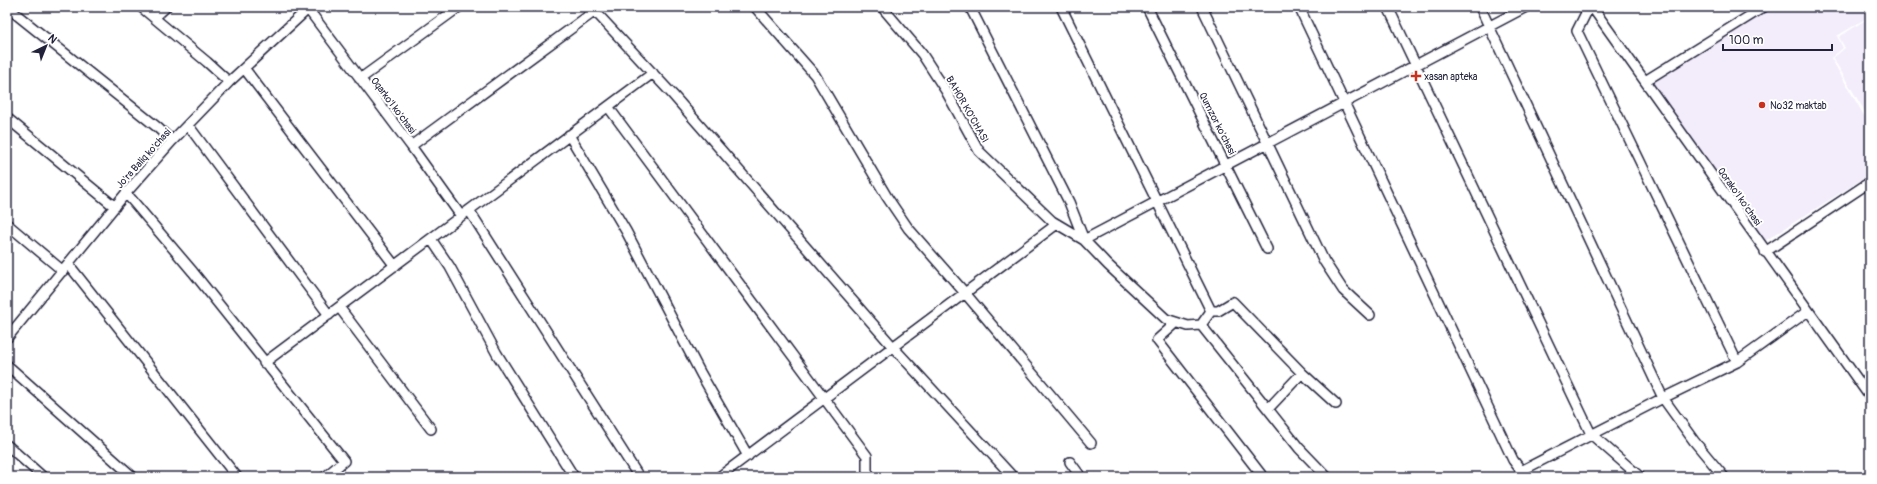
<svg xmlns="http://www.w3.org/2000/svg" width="1877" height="484" font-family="Pangolin,sans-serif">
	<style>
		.built { fill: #f3edfb }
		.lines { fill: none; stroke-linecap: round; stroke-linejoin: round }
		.minor-casing { stroke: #22223b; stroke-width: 12 }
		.minor { stroke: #fff; stroke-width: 9 }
		.poi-dot { fill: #c8321e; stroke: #fff; stroke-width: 1.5 }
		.labels { text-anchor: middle; stroke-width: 4; stroke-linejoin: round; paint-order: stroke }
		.poi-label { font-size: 10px; fill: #22223b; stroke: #fff; text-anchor: start }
		.street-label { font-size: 10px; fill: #22223b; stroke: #fff }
	</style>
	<rect width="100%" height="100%" fill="#fff"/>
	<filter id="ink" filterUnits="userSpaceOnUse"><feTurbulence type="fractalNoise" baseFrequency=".025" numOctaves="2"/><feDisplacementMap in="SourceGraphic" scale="8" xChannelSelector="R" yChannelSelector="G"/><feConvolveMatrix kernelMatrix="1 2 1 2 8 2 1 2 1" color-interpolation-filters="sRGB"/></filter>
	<g filter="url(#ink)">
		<path class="built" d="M1772,7h98v9l-33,20 6,12 -12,10 39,68v48l-107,68 -112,-159z
			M1870,17v103l-37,-62 12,-10 -6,-11z"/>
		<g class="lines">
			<g class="minor-casing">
				<path id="minor" d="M7,7l150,120 15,14
					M141,7l66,55 22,20
					M591,7l82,88 220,252 120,130
					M755,7l60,68 72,122 21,31 57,65 126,150
					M882,7l40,47 24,37 33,60 73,70 32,19
					M970,7l99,195 15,38 24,25 58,54 22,7 13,-1 10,-14
					M1061,7l150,304
					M1147,7l120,242
					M1202,7l122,254 19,29 27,25
					M1299,7l214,453 13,17
					M1388,7l203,427 49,43
					M1480,7l183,391 31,43 30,36
					M1589,7l-12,24 160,331
					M1592,7l278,390
					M308,9l103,137 50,70
					M154,18l12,-11
					M244,68l151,198
					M360,79l99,-72
					M1645,81l119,-74
					M609,108l258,348v15l4,6
					M7,118l108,89
					M188,125l141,190
					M569,135l57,96 75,143 47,82
					M411,146l184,-135
					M126,193l67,79 151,189 -19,16
					M469,210l170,267
					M7,224l56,47
					M431,239l19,28 47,87 77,123
					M1084,240l442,-233
					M1765,252l105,-70
					M69,265l168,212
					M339,307l92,122
					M1211,311h7l15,-9 69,71 34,31
					M1176,323l-19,17 106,137
					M1201,325l98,123 28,29
					M7,338l119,-145 46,-52 57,-59 81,-75
					M264,363l389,-290
					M7,365l126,112
					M1268,409l34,-36
					M7,445l36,32
					M1070,462l11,15
					M1521,471l142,-73 74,-36 71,-51
					M719,477l338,-253"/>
			</g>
			<use href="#minor" class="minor"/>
		</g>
	</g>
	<g class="poi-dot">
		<path d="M1414 70h4v4h4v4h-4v4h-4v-4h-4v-4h4z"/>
		<circle cx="1762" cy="105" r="4"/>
	</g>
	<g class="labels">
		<g class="poi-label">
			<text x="1424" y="80">xasan apteka</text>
			<text x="1770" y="109">№32 maktab</text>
		</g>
		<g class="street-label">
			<text transform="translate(394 105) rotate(53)" y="4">Oqarko'l ko'chasi</text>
			<text transform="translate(968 109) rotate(60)" y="4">BAHOR KO'CHASI</text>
			<text transform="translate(1218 123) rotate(63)" y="4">Qumzor ko'chasi</text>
			<text transform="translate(143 158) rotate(-48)" y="4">Jo'ra Baliq ko'chasi</text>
			<text transform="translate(1740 196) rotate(55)" y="4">Qorako'l ko'chasi</text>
		</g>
	</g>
	<rect width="1877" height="484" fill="none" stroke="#fff" stroke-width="24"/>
	<rect x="12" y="12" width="1853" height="460" fill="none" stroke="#22223b" stroke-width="1.5" filter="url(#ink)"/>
	<g transform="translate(46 46) rotate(43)" stroke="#ffffff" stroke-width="3" paint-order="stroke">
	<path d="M0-3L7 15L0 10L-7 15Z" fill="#22223b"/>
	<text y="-6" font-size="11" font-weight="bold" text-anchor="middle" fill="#22223b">N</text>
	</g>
	<path d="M1723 44v6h109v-6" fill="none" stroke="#22223b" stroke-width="2"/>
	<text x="1729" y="44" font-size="12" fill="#22223b" stroke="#ffffff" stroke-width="3" paint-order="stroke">100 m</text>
</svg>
